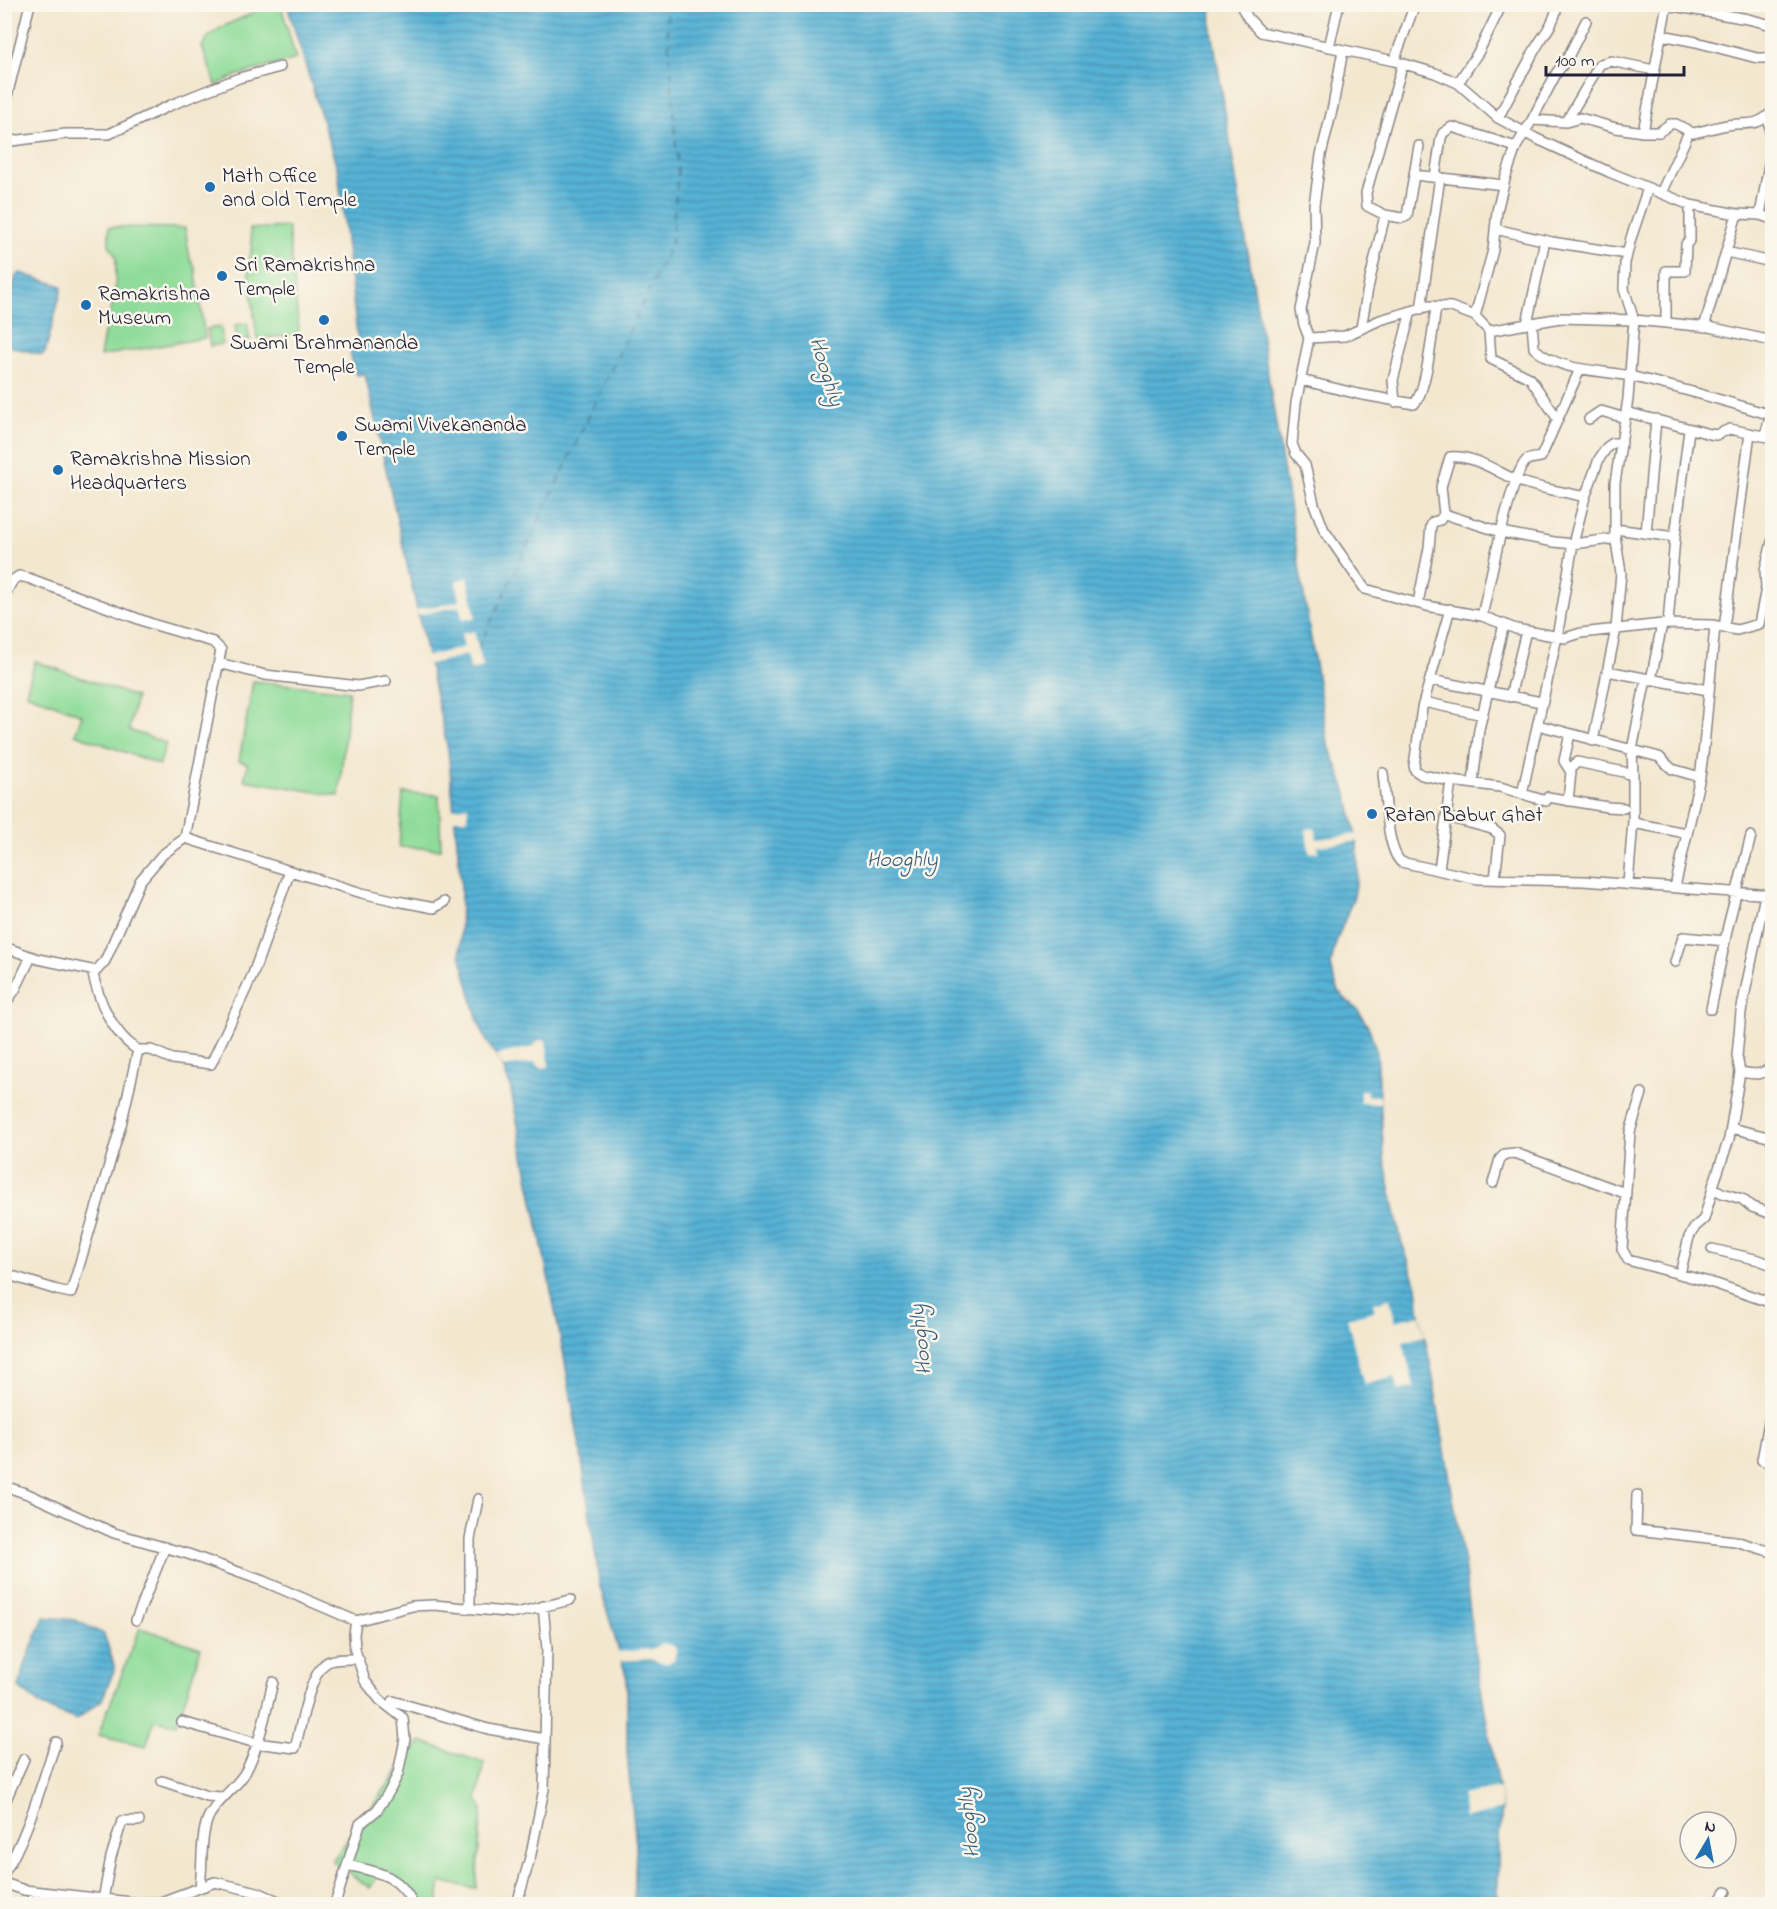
<svg xmlns="http://www.w3.org/2000/svg" width="1777" height="1909" font-family="'Indie Flower',sans-serif">
	<style>
		.green { fill: #8fdc9a; stroke: #587f6a; stroke-width: 1.5 }
		.water { fill: url(#water-rules); stroke: #3c6a88; stroke-width: 1.5 }
		.pier { fill: #f3e7cf }
		.lines { fill: none; stroke-linecap: round; stroke-linejoin: round }
		.ferry { stroke: #375c79; stroke-width: 1.5; stroke-dasharray: 8 6; stroke-linecap: butt }
		.minor-casing { stroke: #8a8485; stroke-width: 12 }
		.minor { stroke: #fff; stroke-width: 9 }
		.poi-dot { fill: #1f6fb2; stroke: #fbf7ec; stroke-width: 2 }
		.labels { text-anchor: middle; stroke-width: 5; stroke-linejoin: round; paint-order: stroke }
		.poi-label { font-size: 21px; fill: #22223b; stroke: #fbf7ec; text-anchor: start }
		.water-label { font-size: 22px; font-style: italic; fill: #375c79; stroke: #fbf7ec }
	</style>
	<defs>
		<pattern id="water-rules" width="6" height="5" patternUnits="userSpaceOnUse" patternTransform="scale(1.5)"><rect width="6" height="5" fill="#57b2d5"/><path d="M0 2.5h6" fill="none" stroke="#4890ae"/></pattern>
	</defs>
	<rect width="100%" height="100%" fill="#fbf7ec"/>
	<filter id="ink" filterUnits="userSpaceOnUse"><feTurbulence type="fractalNoise" baseFrequency=".0167" numOctaves="2"/><feDisplacementMap in="SourceGraphic" scale="12" xChannelSelector="R" yChannelSelector="G"/><feConvolveMatrix kernelMatrix="1 2 1 2 8 2 1 2 1" color-interpolation-filters="sRGB"/></filter>
	<filter id="wash" filterUnits="userSpaceOnUse"><feTurbulence type="fractalNoise" baseFrequency=".008" numOctaves="4" result="noise"/><feDisplacementMap in="SourceGraphic" scale="24" xChannelSelector="R" yChannelSelector="G"/><feGaussianBlur stdDeviation="1.35" result="paint"/><feColorMatrix in="noise" values="0 0 0 0 0 0 0 0 0 0 0 0 0 0 0 0 0 1.4 0 .05"/><feComposite in="paint" operator="in"/></filter>
	<g filter="url(#wash)">
		<rect width="100%" height="100%" fill="#f3e7cf"/>
		<path class="green" d="M256,5h25l15,54 -58,16 -22,10 -14,-38c6,-18 33,-25 49,-33l4,-4z
			M109,227l76,1 5,31 5,8 10,71 -105,18 6,-33 9,-26 1,-40 -7,-13z
			M288,227l11,103 -5,5 -37,4 -9,-73 4,-20 -2,-17z
			M247,323l3,17 -13,2 -2,-17z
			M221,327l2,17 -13,2 -3,-17z
			M35,661l101,36 -7,33 37,13 -6,22 -85,-31 7,-19 -56,-22z
			M253,681l96,10 -10,105 -95,-16 4,-16 -9,-3z
			M403,793l36,2 2,54 -42,-2z
			M140,1628l61,20 -24,76 -23,-4 -8,26 -48,-11z
			M420,1741l64,22 -7,36 5,9 -6,80 -35,-6 -3,22h-24v-13l-32,-21 -12,18 -38,-27z"/>
		<path class="water" d="M287,5h924l1,26 116,712 19,50 10,48 1,30 -4,25 -19,49 -4,20 3,14 6,15 18,16 11,18 8,25 7,105 17,82 16,46 3,29 11,52 33,196 11,90 27,156 -4,37v58h-864l2,-59 -9,-91v-75l-27,-92 -19,-133 -18,-103 -53,-265 -7,-19 -17,-27 -8,-19 -18,-66 1,-71 -13,-134 -83,-376 -9,1 -8,-30 10,-2 -20,-172z
			M20,273l39,12 3,3 -17,65 -3,2 -37,-10v-33l11,-36z
			M44,1617l31,3 29,14 11,34 -13,32 -26,20 -34,-14 -23,-18 6,-24z"/>
		<path class="pier" d="M467,578l9,40 -13,2 -4,-14 -41,9 -2,-5 44,-9 -4,-20z
			M474,631l9,36 -12,3 -4,-15 -41,10 -2,-8 40,-10 -3,-13z
			M468,806l-1,13h-14l-2,-10z
			M1315,828l2,11 42,-5 1,7 -42,5 1,6 -10,1 -3,-24z
			M539,1040h7l3,27 -8,1 -6,-6 -32,5 -7,-12 37,-8z
			M1360,1091h7v5h13l1,8 -21,-1z
			M1390,1299l5,22 25,-6 5,21 -22,6 11,45 -16,4 -4,-14 -30,8 -17,-67 28,-7 -2,-8z
			M662,1643l12,3 2,4 -2,10 -6,3h-8l-10,-4 -32,2 -2,-9 36,-3z
			M1499,1788l3,21 -37,10 -3,-24z"/>
		<g class="lines">
			<path class="ferry" d="M478,649l194,-407 6,-73 -12,-165"/>
		</g>
	</g>
	<g filter="url(#ink)">
		<g class="lines">
			<g class="minor-casing">
				<path id="minor" d="M1240,4l8,14 13,14 133,29 41,12 23,10 40,35 37,20 74,34 81,33 47,9 23,1 12,4
					M1667,5l81,14 24,6
					M1662,35l34,7 61,16h15
					M1329,47l10,-43
					M1343,50l-10,56 -12,49 -7,50 1,38 -14,67 3,15 5,13 36,-2 35,-16 49,-14 22,1 24,9 14,15 71,-13 74,2 75,7 63,14
					M1394,61l21,-57
					M1458,83l21,-32 23,-47
					M4,108l26,-104
					M1498,118c11,-21 23,-42 34,-63 8,-17 24,-31 25,-51
					M1532,120l25,-48 9,-11 20,-40
					M1566,122l34,-58 11,-3 43,9
					M1643,132l24,-128
					M4,142l62,-8h43l62,-29 40,-16 28,-11 41,-11
					M1414,175l90,10
					M1435,177l6,-39 2,-5 9,-6 64,20
					M1661,193l28,-61
					M1385,215l-18,-9 -1,-13 37,-130
					M1760,215l11,-62 -2,-37
					M1495,229l57,13 75,12
					M1726,252l46,10
					M1421,309l19,-132
					M1475,316l18,-66 4,-39 8,-32 11,-32 16,-27 34,2 14,-4 36,10 27,4h16l11,-8h6l17,9c11,-2 22,-6 34,-8 21,-4 27,4 45,-13
					M1532,322l2,26c26,25 67,21 100,29 46,11 92,24 137,38
					M1666,323v-52h19l1,-27 4,-4v-35
					M1527,324l18,-84
					M1704,327l33,-113
					M1361,328l7,-40 17,-73 17,3 5,-2 12,-70
					M1489,331l2,28 39,19 27,40
					M1309,338l-13,65 -4,41 4,10 9,11 9,39 10,26 41,59 62,17 55,10 34,13 49,9 16,-5 81,-9 50,1 25,5 22,-6 7,-36 6,1
					M1301,380l57,14 56,10c13,-12 19,-77 22,-97
					M1395,402l-2,-22 18,-69
					M1626,412l84,22 6,1 14,-6 42,9
					M1589,419l12,-8 24,7
					M1765,435l7,-24
					M1444,514l57,18 53,10 19,2 39,-5 3,-4
					M1615,529l60,8
					M1646,533l10,-114
					M1766,588l-1,-18 7,-28
					M4,596l9,-16 6,-4 9,2 124,46 61,18 8,8 -36,188 105,33
					M1418,603l11,-55 2,-22 2,-4 7,-2 4,-6 -3,-27 9,-30c24,-2 45,14 66,23 21,9 47,11 69,17
					M1482,616c6,-25 29,-145 45,-156 4,-2 10,-2 14,-3l39,-88
					M1668,624l7,-87 14,-107
					M1724,628l26,-195
					M219,663l46,12 93,11 28,-5
					M1607,671l101,19
					M1431,680l110,22
					M1651,680l11,-56
					M1510,697l16,-66
					M1424,702l59,13
					M1538,725l121,32 13,12 28,8
					M1593,741l23,-112 5,-56 -6,-38v-52l13,-84 6,-79 -10,-31 1,-26 6,-25 17,-50
					M1570,769l7,-7 47,10 9,4v45l-5,63
					M1383,773c3,22 3,75 18,89l77,17 105,2 189,14
					M1633,776l-1,-26 14,-71
					M1451,781l49,6 46,14
					M1473,783l6,-54 25,-105
					M1522,794l35,-157 16,-93 12,-47 14,-38 8,-12 6,-4h9
					M1548,797l59,10 17,1
					M1568,801l3,-29 -7,-11 6,-27
					M1447,817l45,12 8,6 -5,44
					M1633,823l53,10
					M1439,869l12,-88 -29,-6 -7,-5 -1,-4 8,-58 28,-99
					M1675,887l25,-110 4,-31 11,-120
					M1765,895l-24,117 -4,44 3,16 -11,67 -16,47v2l9,5 20,6 10,8 20,7
					M4,947l34,12 58,12 9,-10 35,-80 22,-26 23,-17
					M1675,962l8,-25 42,4
					M92,970c6,29 20,64 46,80
					M4,1005l11,-15 16,-33
					M1711,1009l17,-83 23,-90
					M1740,1072c13,2 25,5 32,-8
					M1642,1093l-12,39 -8,117 6,11 88,24 56,19
					M1731,1128l41,10
					M1493,1183l7,-24 5,-5 10,-1 110,40
					M1712,1249l47,11 13,5
					M1680,1274l9,-37 6,-10 9,-8 9,-31
					M4,1281l2,-7 51,16 14,3 50,-168 17,-75h13l21,9 39,5 42,-90 37,-103 72,22 35,8 37,7 10,-6
					M1772,1406l-10,54 10,4
					M4,1486l24,8 86,39 74,21 75,27 93,40 56,-15 22,-1 82,8 54,-13
					M1637,1495l-1,35 99,11 37,11
					M470,1608v-69l8,-40
					M136,1620l29,-73
					M393,1701l95,28 57,10
					M182,1722l74,21 39,5c6,-20 15,-81 35,-87 8,-3 20,-2 29,-2
					M162,1781l45,15 15,1
					M4,1804l20,-45
					M347,1865c30,7 52,9 66,39
					M4,1873c24,-37 37,-89 52,-131
					M4,1883l20,7 116,13 21,-1 54,-20 42,10 28,12
					M200,1887c3,-23 0,-48 8,-69 9,-19 28,-29 38,-47 14,-27 20,-60 27,-89
					M103,1900l8,-43 11,-36h17
					M31,1904l3,-13
					M335,1904l25,-80 17,-14 12,-18 9,-18 7,-35 -2,-21 -23,-18 -15,-19 -10,-31 -1,-16 2,-13
					M517,1904l14,-50 13,-65 3,-140 -4,-43
					M1717,1904l9,-13"/>
			</g>
			<use href="#minor" class="minor"/>
		</g>
	</g>
	<g class="poi-dot">
		<circle cx="210" cy="187" r="6"/>
		<circle cx="222" cy="276" r="6"/>
		<circle cx="86" cy="305" r="6"/>
		<circle cx="324" cy="320" r="6"/>
		<circle cx="342" cy="436" r="6"/>
		<circle cx="58" cy="470" r="6"/>
		<circle cx="1372" cy="814" r="6"/>
	</g>
	<g class="labels">
		<g class="poi-label">
			<text x="222" y="182">Math Office<tspan x="222" dy="24">and Old Temple</tspan></text>
			<text x="234" y="271">Sri Ramakrishna<tspan x="234" dy="24">Temple</tspan></text>
			<text x="98" y="300">Ramakrishna<tspan x="98" dy="24">Museum</tspan></text>
			<text x="324" y="349" text-anchor="middle">Swami Brahmananda<tspan x="324" dy="24">Temple</tspan></text>
			<text x="354" y="431">Swami Vivekananda<tspan x="354" dy="24">Temple</tspan></text>
			<text x="70" y="465">Ramakrishna Mission<tspan x="70" dy="24">Headquarters</tspan></text>
			<text x="1384" y="821">Ratan Babur Ghat</text>
		</g>
		<g class="water-label">
			<text transform="translate(828 371) rotate(73)" y="8">Hooghly</text>
			<text x="902" y="866">Hooghly</text>
			<text transform="translate(919 1340) rotate(-96)" y="8">Hooghly</text>
			<text transform="translate(967 1823) rotate(-96)" y="8">Hooghly</text>
		</g>
	</g>
	<rect width="1777" height="1909" fill="none" stroke="#fbf7ec" stroke-width="24"/>
	<g transform="translate(1708 1840) rotate(10)"><circle r="28" fill="#fbf7ec" stroke="#a4a2a5" stroke-width="1.5"/>
	<path d="M0-4.5L10 22L0 15L-10 22Z" fill="#1f6fb2"/>
	<text y="-9" font-size="16" font-weight="bold" text-anchor="middle" fill="#22223b">N</text>
	</g>
	<path d="M1546 66v9h138v-9" fill="none" stroke="#22223b" stroke-width="3"/>
	<text x="1555" y="66" font-size="18" fill="#22223b" stroke="#fbf7ec" stroke-width="4.5" paint-order="stroke">100 m</text>
</svg>
